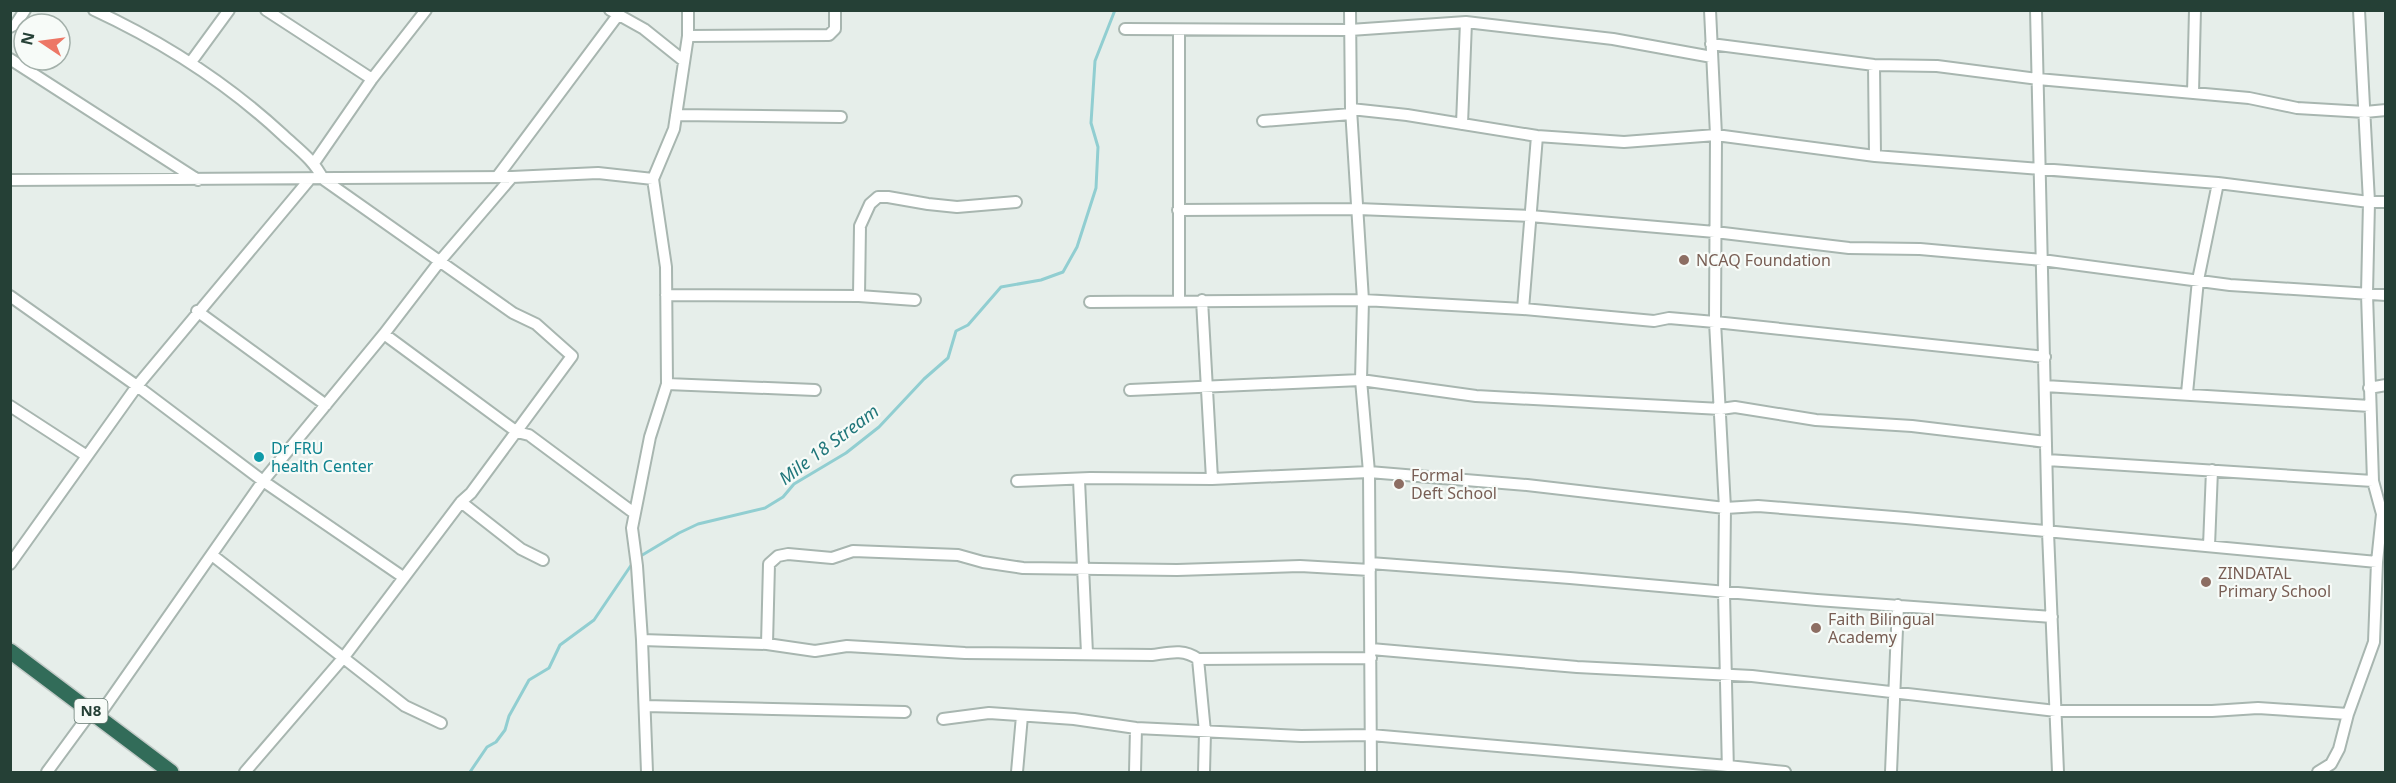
<svg xmlns="http://www.w3.org/2000/svg" width="2396" height="783" font-family="'Noto Sans',sans-serif">
	<style>
		.lines { fill: none; stroke-linecap: round; stroke-linejoin: round }
		.stream { stroke: #91ced1; stroke-width: 3 }
		.minor-casing { stroke: #a8b6b0; stroke-width: 14 }
		.highway-casing { stroke: #c2cac7; stroke-width: 18 }
		.minor { stroke: #fff; stroke-width: 10 }
		.highway { stroke: #326c59; stroke-width: 15 }
		.education-dot { fill: #8d6e63; stroke: #f7fbf8; stroke-width: 2 }
		.culture-dot { fill: #0f9aa8; stroke: #f7fbf8; stroke-width: 2 }
		.labels { text-anchor: middle; stroke-width: 4.5; stroke-linejoin: round; paint-order: stroke }
		.shield { fill: #f7fbf8; stroke: #647870; stroke-width: 1.5 }
		.shield-label { font-size: 15px; font-weight: bold; fill: #254036 }
		.education-label { font-size: 16px; fill: #785e54; stroke: #f7fbf8; text-anchor: start }
		.culture-label { font-size: 16px; fill: #0d838f; stroke: #f7fbf8; text-anchor: start }
		.water-label { font-size: 18px; font-style: italic; fill: #21777b; stroke: #f7fbf8 }
	</style>
	<rect width="100%" height="100%" fill="#e6eeea"/>
	<g class="lines">
		<path class="stream" d="M639,557l40,-24 19,-9 67,-16 18,-11 11,-13 52,-31 33,-26 45,-48 24,-21 8,-27 12,-6 33,-38 40,-7 22,-8 14,-25 19,-59 2,-41 -7,-24 4,-62 20,-51
			M470,772l17,-25 9,-5 9,-12 4,-14 20,-36 20,-12 11,-23 34,-25 40,-59"/>
		<g class="minor-casing">
			<path id="minor" d="M94,10c69,32 133,73 189,125 15,14 31,25 40,44l190,134 23,11 36,32 -101,137 -10,9 -117,155 -99,115
				M266,10l106,69
				M610,10l34,19 40,32
				M1350,10l1,99 12,191 -2,80 8,92 2,300
				M1710,10l6,125 -1,187 10,186 -1,84 4,180
				M2036,10l12,522 10,240
				M10,27l6,-3 9,-14
				M1125,29l225,1 116,-8 147,17 99,18
				M1179,30v271
				M688,36l141,-1 6,-6v-19
				M1711,44l163,21 63,1 101,13 211,19 48,10 68,4 21,-2
				M10,59l188,121
				M191,62l38,-52
				M1874,65l1,91
				M2193,93l2,-83
				M1351,109l56,6 130,21 87,6 92,-7 159,21 343,27 151,19h17
				M676,115l165,2
				M1263,121l88,-7
				M1462,124l4,-102
				M314,163l58,-84 54,-69
				M497,177l121,-162
				M10,180l502,-3 86,-4 55,6 21,-50 14,-93v-26
				M1178,210l180,-1 172,7 185,16 134,16 71,1 122,11 188,25 156,10
				M666,295l193,1 56,4
				M10,296l127,90 126,95 140,96
				M859,296l1,-70 10,-22 8,-7h10l40,7 29,3 59,-5
				M1202,300l10,179
				M1090,302l273,-2 160,9 131,12 15,-3 46,4 330,35
				M1523,309l14,-173
				M197,311l129,94
				M384,334l133,98 12,3 105,78
				M667,384l148,6
				M2045,386l325,20
				M2369,388l17,-3
				M1130,390l231,-10 115,16 245,13 14,-2 81,13 96,6 134,16
				M2187,393l11,-113 20,-97
				M10,406l77,50
				M2047,460l326,21
				M1079,480l8,173
				M1017,481l73,-3 122,1 157,-7 158,13 198,23 33,-2 148,12 471,44
				M461,502l60,47 22,11
				M2209,546l3,-76
				M212,555l193,151 36,17
				M1370,563l200,15 247,22 235,17
				M10,564l127,-178 172,-206
				M642,640l125,4 48,7 32,-5 118,7 187,2c16,-2 31,-7 46,4l173,-1
				M767,644l2,-80 9,-8 10,-2 44,4 21,-7 105,4 25,7 40,6 154,2 123,-4 70,4
				M1371,649l206,18 175,9 304,35h156l46,-3 90,6
				M1198,659l7,73 -1,40
				M645,706l260,6
				M98,717l165,-236 121,-147 56,-73 72,-84
				M943,719l46,-6 85,6 62,9 165,8 70,-1 357,31 57,6
				M47,772l44,-60
				M647,772l-5,-132 -5,-74 -5,-38 18,-91 17,-53 -1,-117 -13,-88
				M1017,772l5,-56
				M1135,772l1,-44
				M1891,772l7,-167
				M2318,772l13,-8 8,-15 9,-35 26,-72 3,-80 5,-48 -9,-33 -6,-187 2,-92 -10,-192"/>
		</g>
		<g class="highway-casing">
			<path id="highway" d="M10,651l161,121"/>
		</g>
		<use href="#minor" class="minor"/>
		<use href="#highway" class="highway"/>
	</g>
	<g class="education-dot">
		<circle cx="1684" cy="260" r="6"/>
		<circle cx="1399" cy="484" r="6"/>
		<circle cx="2206" cy="582" r="6"/>
		<circle cx="1816" cy="628" r="6"/>
	</g>
	<circle class="culture-dot" cx="259" cy="457" r="6"/>
	<g class="labels">
		<rect class="shield" x="74.5" y="699" width="33" height="24" rx="4.5"/>
		<g class="shield-label">
			<text x="91" y="716">N8</text>
		</g>
		<g class="education-label">
			<text x="1696" y="266">NCAQ Foundation</text>
			<text x="1411" y="481">Formal<tspan x="1411" dy="18">Deft School</tspan></text>
			<text x="2218" y="579">ZINDATAL<tspan x="2218" dy="18">Primary School</tspan></text>
			<text x="1828" y="625">Faith Bilingual<tspan x="1828" dy="18">Academy</tspan></text>
		</g>
		<g class="culture-label">
			<text x="271" y="454">Dr FRU<tspan x="271" dy="18">health Center</tspan></text>
		</g>
		<g class="water-label">
			<text transform="translate(829 445) rotate(-37)" y="6">Mile 18 Stream</text>
		</g>
	</g>
	<rect width="2396" height="783" fill="none" stroke="#254036" stroke-width="24"/>
	<g transform="translate(42 42) rotate(283)"><circle r="28" fill="#f7fbf8" stroke="#a3b0aa" stroke-width="1.5"/>
	<path d="M0-4.5L10 22L0 15L-10 22Z" fill="#ed7766"/>
	<text y="-9" font-size="16" font-weight="bold" text-anchor="middle" fill="#254036">N</text>
	</g>
</svg>
